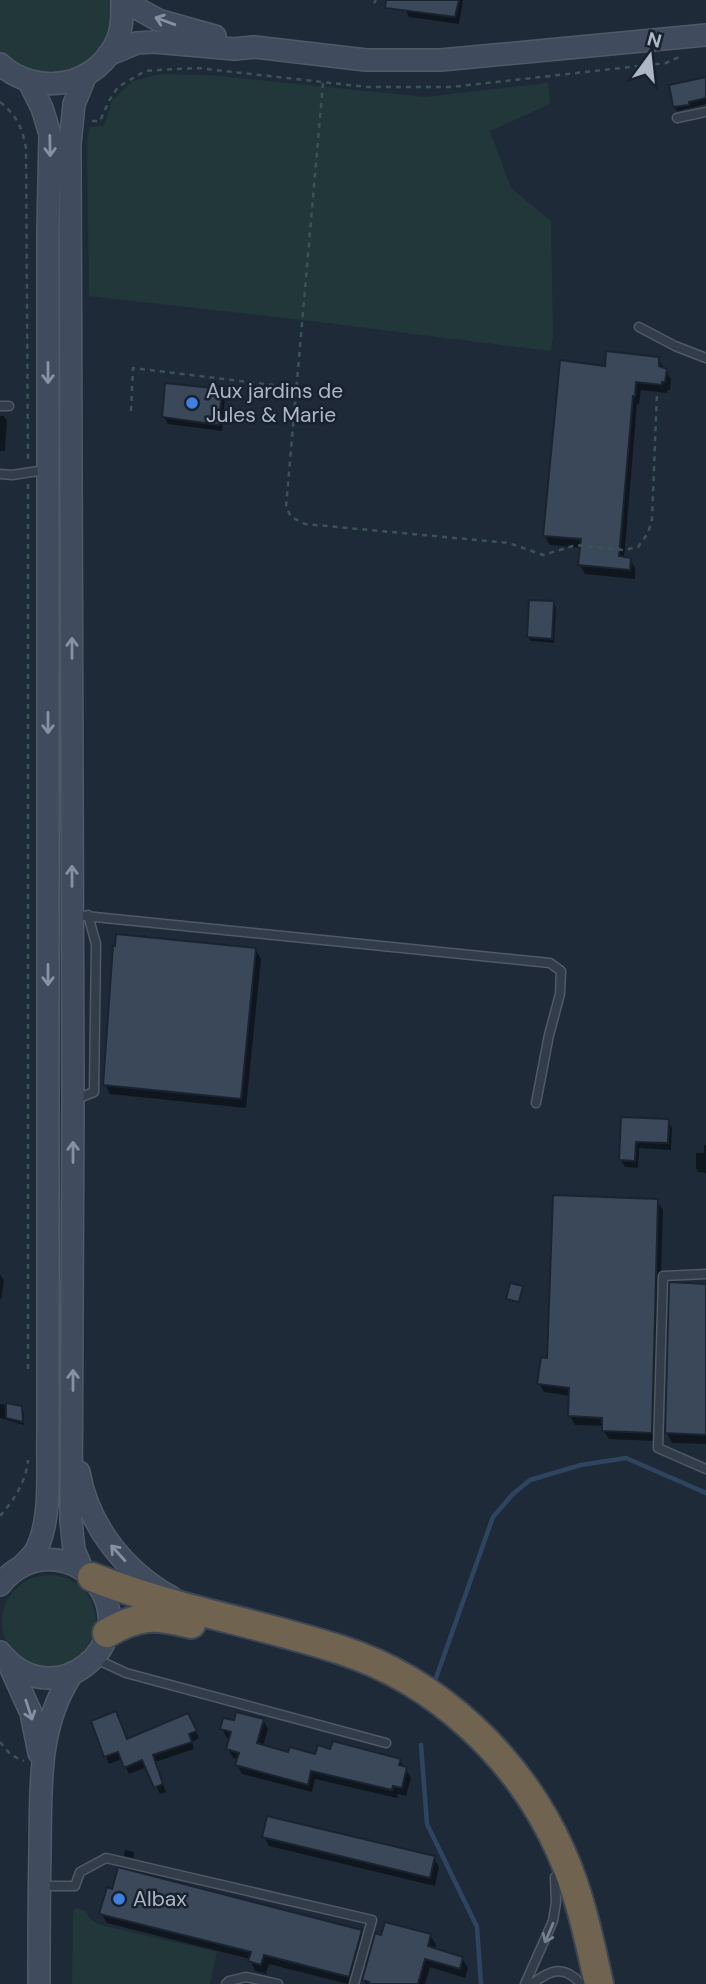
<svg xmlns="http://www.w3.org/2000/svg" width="706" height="1984" font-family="'DM Sans',sans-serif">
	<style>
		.green { fill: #21373a }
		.shadow { fill: #0007 }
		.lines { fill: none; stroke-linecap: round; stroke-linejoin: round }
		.stream { stroke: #2f4460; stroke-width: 4.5 }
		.building { fill: #3b4859; stroke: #1a2330; stroke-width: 2 }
		.service-casing { stroke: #505a67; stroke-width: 11 }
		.secondary-casing { stroke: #505a67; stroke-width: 24 }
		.motorway-casing { stroke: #3d4754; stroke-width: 32 }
		.path { stroke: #3c5355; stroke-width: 2.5; stroke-dasharray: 5 5; stroke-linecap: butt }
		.service { stroke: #333c49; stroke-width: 8 }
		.secondary { stroke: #404b5d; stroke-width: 21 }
		.motorway { stroke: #70634f; stroke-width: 28 }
		.oneway { stroke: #8791a1 }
		.oneway2 { stroke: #76808e }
		.shop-dot { fill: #3f7fe0; stroke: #18212e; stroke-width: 2.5 }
		.labels { text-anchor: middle; stroke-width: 5; stroke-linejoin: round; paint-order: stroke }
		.poi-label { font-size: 21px; fill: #adb7c6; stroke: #18212e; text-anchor: start }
	</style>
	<rect width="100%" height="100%" fill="#1f2a39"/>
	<path class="green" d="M0,0h110c7,37 -21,77 -61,76 -7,-1 -15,-5 -21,-7 -12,-4 -19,-8 -28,-17z
		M161,74l48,1 216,22 123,-14 2,21 -60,27 21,57 40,33 2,115 -2,15 -240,-30 -222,-25 -2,-155 3,-14 14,-1 8,-25 21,-20z
		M2 1622a47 47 0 1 1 94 0a47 47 0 1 1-94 0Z
		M77,1908l9,3 4,8 11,6 116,27 -7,32h-138l1,-67 1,-7z"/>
	<path class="shadow" d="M401,0h62l-4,24 -50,-7z
		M706,78v26l-29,7 -3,-4z
		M658,359l13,20 -1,11h-3v3l-26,-3 -2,14h-2l-13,155h6l5,9v11l-50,-5 -5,-9 2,-17 -32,-3 -5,-9 61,-168z
		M221,390l4,8 -3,33 -54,-7 -4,-7z
		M0,416h4l3,5 -2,30h-5z
		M553,603l3,4 -2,36 -23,-2 -3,-4z
		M255,949l6,10 -15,149 -136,-14 -5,-10z
		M623,1119l45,2 4,7 -1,22 -32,-2 -1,20 -13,-1 -5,-8z
		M704,1145h2v28l-8,-1 -2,-4v-15h8z
		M657,1201l6,9 -7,231 -47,-2 -5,-8v-5l-29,-1 -5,-9 1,-20 -27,-4 -5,-9z
		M0,1274l4,7 -3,19 -1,-1z
		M706,1286v158l-34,-1 -5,-10z
		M0,1404l21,3 3,5v13l-24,-7z
		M263,1720l5,9 -5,17 26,8 27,2 16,-5 68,9 11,18 -5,18 -8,-2 -1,4 -82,-19 -3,13 -70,-18 -5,-9 1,-6 -5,-1 -5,-9 3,-11h-4l-5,-9 14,-7z
		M93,1722l34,19 65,-18 7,15 -7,4 2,7 -39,13 11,30 -6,2 -13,-27 -18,7 -7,-15 -13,5z
		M264,1837l169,20 6,10 -4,19 -166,-40z
		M125,1850l9,2v6l-10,-2z
		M113,1891l248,41 6,9 -12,43h-7l-79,-20 -3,10 -11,-3 -5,-12 -143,-36 -6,-10z
		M430,1935l6,10 -2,5 28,8 6,10 -3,10 -35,-11 -5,17h-59l-2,-4z"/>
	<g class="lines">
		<path class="stream" d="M436,1678l57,-161 20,-23 17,-14 51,-15 45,-7 80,35
			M421,1745l6,79 50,103 4,57"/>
	</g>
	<path class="building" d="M386,0h73l-4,17 -70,-9z
		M706,77v21l-17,4v3l-16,2 -4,-22z
		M606,351l53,6v9l8,3 -2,13h-3v3l-26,-3 -1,14h-2l-14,160 12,2 -1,12 -52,-5 3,-26 -38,-3 17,-176 45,6z
		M165,383l57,6 -3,36 -57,-8z
		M529,600l25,1 -2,38 -25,-2z
		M116,934l140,14 -15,151 -138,-14 10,-140 2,1z
		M621,1117l48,2 -1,24 -32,-1 -1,19 -16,-1z
		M553,1195l105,4 -6,234 -50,-2v-13l-34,-2 1,-28 -32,-4 4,-27 6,1z
		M669,1282l37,2v151l-41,-2z
		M510,1283l13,3 -4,16 -13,-3z
		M6,1403l16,3 1,16 -17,-4z
		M116,1711l11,28 61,-26 9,18 -8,3 3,8 -39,13 10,29 -9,4 -12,-28 -18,8 -6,-16 -14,5 -13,-36z
		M236,1712l28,7 -7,24 31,9 2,-5 25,7 3,-9 12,4 3,-8 68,18 -2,6 8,2 -5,21 -9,-2 -1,4 -81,-19 -3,14 -73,-20 4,-12 -13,-4 5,-17 -11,-3 3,-11 11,2z
		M267,1816l168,40 -5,22 -168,-41z
		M118,1867l244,63 -13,47 -85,-22 -3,10 -13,-4 3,-9 -152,-38 8,-27 5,2z
		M385,1922l46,12 -3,12 35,11 -3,12 -35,-10 -7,25h-50l1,-2 -7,-2 13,-47 6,2z"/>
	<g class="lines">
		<g class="service-casing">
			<path id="service" d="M677,118l29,-6
				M639,327l36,19 31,12
				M0,406h9
				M0,474l12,1 33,-5
				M75,915l475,48 11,8 -1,23 -11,41 -13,68
				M76,1099l18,-7 2,-148 -8,-29
				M706,1274l-43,2 -5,172 48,21
				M94,1658l32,15 260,70
				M42,1886h33l5,-14 26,-14 266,62 -18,64
				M226,1984l3,-3 17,-4 32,7
				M525,1984l28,-63 3,-19 -1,-25
				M532,1984c18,-14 32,-20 49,0"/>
		</g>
		<g class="secondary-casing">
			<path id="secondary" d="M122,0l36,20 57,16
				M108,55l29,-12 17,-1 80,7 20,-2 112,13h75l265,-25
				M0,64c37,34 99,23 118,-26 5,-12 4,-25 4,-38
				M79,1472c9,53 45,99 92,125
				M23,1565c5,-5 11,-10 14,-17 15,-31 10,-80 11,-114v-1204l2,-96 -8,-26 -13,-26
				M82,1569l-8,-19 -3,-29 2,-420 -3,-957 4,-40 12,-29
				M0,1585c13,-17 34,-28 56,-25 17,2 31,10 41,24 45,61 -44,134 -97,68
				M8,1662l23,51 8,40
				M39,1984c0,-45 0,-89 1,-134 1,-60 -3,-124 32,-176"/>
		</g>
		<g class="motorway-casing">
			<path id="motorway" d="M92,1577c80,32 167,46 249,73 97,31 179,109 220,202 19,42 28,87 38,132
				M107,1633c33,-19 48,-18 84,-9"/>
		</g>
		<path class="path" d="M374,3l2,-3
			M323,83l-37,424 5,10 14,7 204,19 34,12 33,-10 48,5 14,-3 10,-14 4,-14 5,-126
			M0,102c17,14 22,25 26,46l2,312
			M92,121h8l9,-20 9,-14 27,-16 14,-1 38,-2 170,19h84l215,-24 13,-6
			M131,411l2,-43 165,20
			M28,484v886
			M0,1516c14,-16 26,-34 28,-56
			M0,1742l11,13 13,6"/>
		<use href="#service" class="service"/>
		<use href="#secondary" class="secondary"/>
		<use href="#motorway" class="motorway"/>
	</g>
	<defs><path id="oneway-shaft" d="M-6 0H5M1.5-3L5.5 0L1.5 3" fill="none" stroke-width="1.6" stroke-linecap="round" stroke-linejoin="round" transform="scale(1.75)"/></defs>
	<g class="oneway">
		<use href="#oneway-shaft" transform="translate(165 21) rotate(-160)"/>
		<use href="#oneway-shaft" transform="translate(50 146) rotate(89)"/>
		<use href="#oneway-shaft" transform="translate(48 373) rotate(90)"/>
		<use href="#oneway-shaft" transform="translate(72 648) rotate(-90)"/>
		<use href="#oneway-shaft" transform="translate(48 723) rotate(90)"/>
		<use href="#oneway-shaft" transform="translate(72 876) rotate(-90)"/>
		<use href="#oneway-shaft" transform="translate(48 975) rotate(90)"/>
		<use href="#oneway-shaft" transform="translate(73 1152) rotate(-90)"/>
		<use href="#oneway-shaft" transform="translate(73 1380) rotate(-90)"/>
		<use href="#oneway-shaft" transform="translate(118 1553) rotate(-132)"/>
		<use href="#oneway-shaft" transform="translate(29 1710) rotate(72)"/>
	</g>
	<use class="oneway2" href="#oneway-shaft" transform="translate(549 1933) rotate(113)"/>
	<g class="shop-dot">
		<circle cx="192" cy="403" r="7"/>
		<circle cx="119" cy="1899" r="7"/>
	</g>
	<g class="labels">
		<g class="poi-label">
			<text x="206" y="398">Aux jardins de<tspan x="206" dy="24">Jules &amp; Marie</tspan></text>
			<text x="133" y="1906">Albax</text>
		</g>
	</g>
	<g transform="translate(650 56) rotate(15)" stroke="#18212e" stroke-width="5" paint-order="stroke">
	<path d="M0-5L12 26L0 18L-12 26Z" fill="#adb7c6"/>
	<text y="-10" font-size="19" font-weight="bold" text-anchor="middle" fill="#adb7c6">N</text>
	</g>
</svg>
